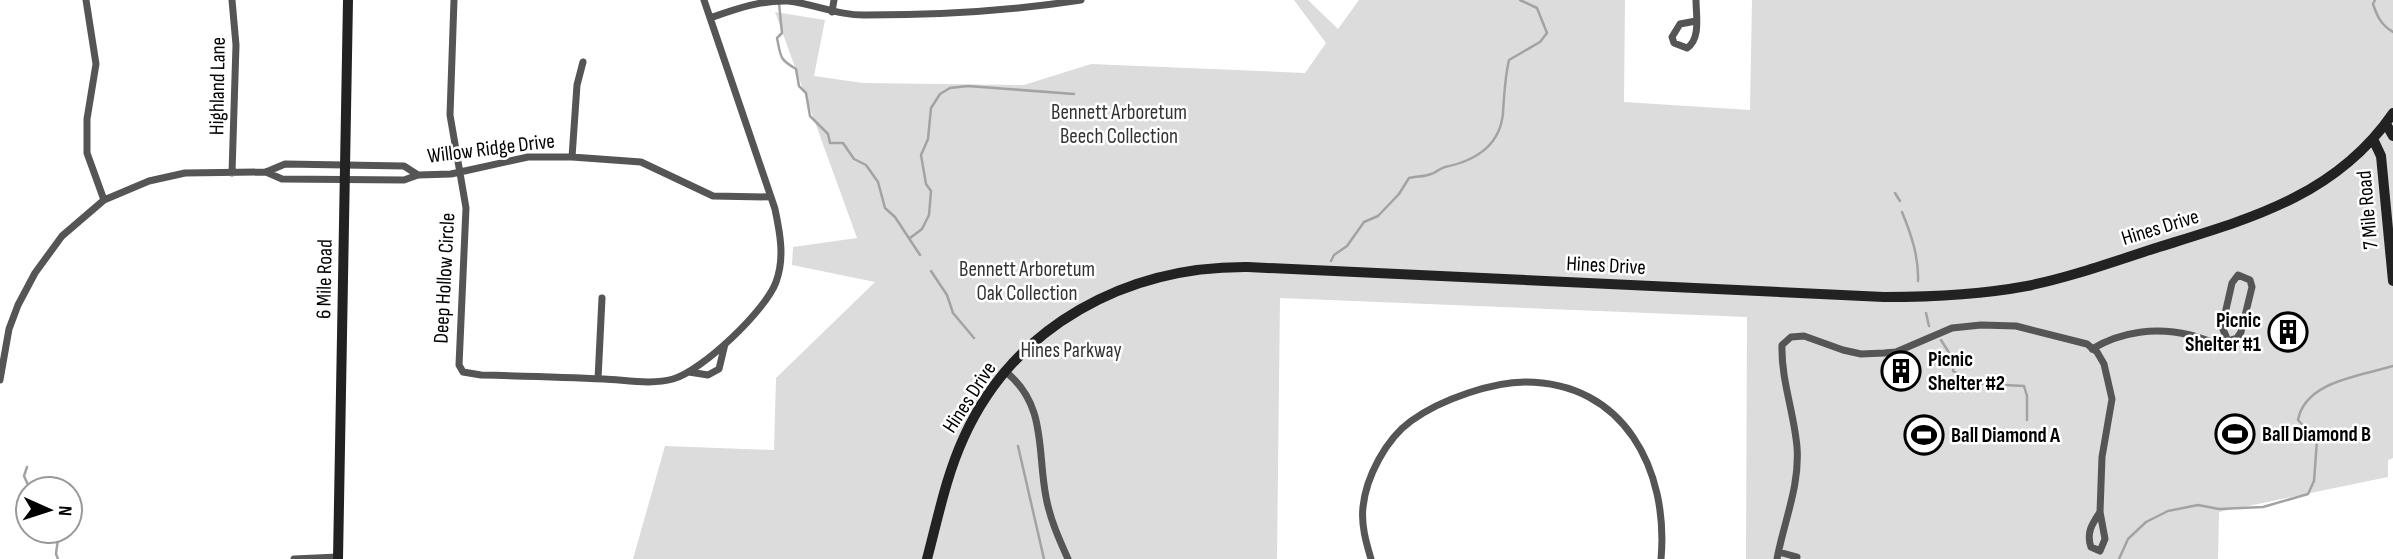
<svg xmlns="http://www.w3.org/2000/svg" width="2393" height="559" font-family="'Sofia Sans Condensed',sans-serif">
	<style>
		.green { fill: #dcdcdc }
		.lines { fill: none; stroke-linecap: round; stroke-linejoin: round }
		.stream { stroke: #a3a3a3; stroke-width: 2.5 }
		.street { stroke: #555; stroke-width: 7 }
		.secondary { stroke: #222; stroke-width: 10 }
		.labels { text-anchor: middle; stroke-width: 5; stroke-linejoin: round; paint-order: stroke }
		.street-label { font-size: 21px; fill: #000; stroke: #fff }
		.park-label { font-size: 21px; fill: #333; stroke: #fff }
		.poi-label { font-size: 21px; font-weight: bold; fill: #000; stroke: #fff; text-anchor: start }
	</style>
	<rect width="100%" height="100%" fill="#fff"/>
	<path class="green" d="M1294,0h14l30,29 21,-29h266l-1,102 126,8 2,-110h641v458l-5,2v17l-169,35 -1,47h-472l1,-242 -467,-19 -3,261h-644l32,-113 109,4 2,-72 99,-96 -83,-17 1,-18 64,-9 -82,-226 50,8 -11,56 49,7 161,2 67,-21 214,9 21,-30z"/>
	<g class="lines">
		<path class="stream" d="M2375,0l-2,4c4,12 8,21 20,28
			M779,3l3,30 -5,5c4,19 2,21 19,31l3,17 7,7 4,23 18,18 2,9h13l11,16 12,6 12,17 7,26 10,9 25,38
			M1895,193l5,8
			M1902,212c9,22 17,45 16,69
			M910,238l12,-9 7,-14 2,-24 -5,-7 -5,-29 7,-16 3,-31 9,-14 10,-6 18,-2 106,8
			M1331,261l3,-6 13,-9 17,-24 14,-6 21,-22 10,-16c7,-2 15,-1 22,-4 5,-1 9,-6 14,-7 29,-6 55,-21 58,-54 1,-18 2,-36 6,-53l31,-18 7,-9 -10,-25 -17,-8
			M931,271l16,24 6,18 21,25
			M1926,313l3,13
			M1941,340l12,19v12l9,5 3,7 59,3 3,10v24
			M1018,446l26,113
			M27,467l-3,9 6,13
			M58,559l-2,-5 3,-23
			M2119,559l9,-20 18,-17 22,-11 30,-6 21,4 44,-2 45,-13 6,-13 3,-41 -19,-20c7,-39 63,-44 95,-54"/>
		<path class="street" d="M86,0l10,64 -9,55v34l17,47
			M232,0l4,45 -4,128
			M454,0l-4,115 16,93 -7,157 4,7 18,3c41,1 82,2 123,4 22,1 48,6 69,0 29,-8 93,-69 103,-97 9,-24 4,-49 -1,-73l-71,-209
			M832,12l2,-12
			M710,18c26,-9 51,-18 78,-17 27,3 52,15 79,14 71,0 143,-4 214,-15
			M1696,21l-16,3 -8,13 2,6 13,5c14,-9 9,-33 9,-48
			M572,157l5,-72 6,-23
			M266,172l16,7 122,1 14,-5 33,-1 77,-17h44l69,5 72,34 58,1
			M2238,275l12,5 2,7 -11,45 -4,6 -9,3 -6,-14 10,-44z
			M2092,349c30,-18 65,-22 98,-14 13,3 25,11 38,6
			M689,372l19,3 11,-6 6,-25
			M1006,372c41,33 31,79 40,125 4,22 13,42 22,62
			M598,379l4,-81
			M0,380l9,-51 9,-24 17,-32 27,-37 42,-36 45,-19 36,-8 81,-1 19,-8 119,2 14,9
			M1779,552l18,5
			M294,559l44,-2
			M1371,559c-5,-17 -10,-34 -8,-52 3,-30 23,-68 48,-86 18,-13 36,-21 57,-28 18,-6 38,-11 57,-11 99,0 144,88 136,177
			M1777,559c7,-38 23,-73 20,-112 -3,-35 -16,-67 -15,-102l9,-8 13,-1 39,14 18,4 23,-1 12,-1 56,-24 29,-3 35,1 71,18 10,8 7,12 8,35 -10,58 -2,55 5,27 -5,12 -9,-4c-5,-14 1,-23 9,-35"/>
		<path class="secondary" d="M2386,124l7,12
			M2373,139l8,17 12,125
			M338,559l10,-559
			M927,559c11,-41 19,-83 37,-122 51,-112 163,-171 284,-170l636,30c48,0 95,-2 143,-11 45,-9 88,-25 132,-39 90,-28 177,-51 234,-134"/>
	</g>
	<defs>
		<g id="building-ring" transform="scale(2.0125)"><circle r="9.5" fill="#fff" stroke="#000" stroke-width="1.5"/><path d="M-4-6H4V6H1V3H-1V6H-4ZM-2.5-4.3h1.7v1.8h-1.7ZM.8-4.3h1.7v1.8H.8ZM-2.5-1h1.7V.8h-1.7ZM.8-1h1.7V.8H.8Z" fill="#000"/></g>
		<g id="stadium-ring" transform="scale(2.0125)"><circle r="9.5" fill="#fff" stroke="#000" stroke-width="1.5"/><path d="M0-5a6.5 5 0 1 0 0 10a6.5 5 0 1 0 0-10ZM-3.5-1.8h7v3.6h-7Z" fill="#000"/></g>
	</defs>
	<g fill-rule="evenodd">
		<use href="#building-ring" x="2288" y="332"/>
		<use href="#building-ring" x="1901" y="371"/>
		<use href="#stadium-ring" x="2235" y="434"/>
		<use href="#stadium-ring" x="1924" y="435"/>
	</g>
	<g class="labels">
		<g class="street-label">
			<text transform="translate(217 86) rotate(-89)" y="7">Highland Lane</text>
			<text transform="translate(491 148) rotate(-7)" y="7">Willow Ridge Drive</text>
			<text transform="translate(2367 210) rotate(-95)" y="7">7 Mile Road</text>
			<text transform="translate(2160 227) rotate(-17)" y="7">Hines Drive</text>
			<text transform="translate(1606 265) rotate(3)" y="7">Hines Drive</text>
			<text transform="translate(444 278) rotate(-87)" y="7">Deep Hollow Circle</text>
			<text transform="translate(324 279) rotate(-89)" y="7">6 Mile Road</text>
			<text transform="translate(969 397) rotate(-57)" y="7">Hines Drive</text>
		</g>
		<g class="park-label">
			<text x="1119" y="119">Bennett Arboretum<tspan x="1119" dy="24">Beech Collection</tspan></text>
			<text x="1027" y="276">Bennett Arboretum<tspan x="1027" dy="24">Oak Collection</tspan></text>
			<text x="1071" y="357">Hines Parkway</text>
		</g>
		<g class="poi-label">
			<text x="2261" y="327" text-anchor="end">Picnic<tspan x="2261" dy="24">Shelter #1</tspan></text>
			<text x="1928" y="366">Picnic<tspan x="1928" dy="24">Shelter #2</tspan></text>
			<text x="2262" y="441">Ball Diamond B</text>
			<text x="1951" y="442">Ball Diamond A</text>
		</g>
	</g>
	<g transform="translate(49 510) rotate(93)"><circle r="33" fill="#ffffff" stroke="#999999" stroke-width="2"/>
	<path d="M0-5L12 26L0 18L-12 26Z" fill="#000000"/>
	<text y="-10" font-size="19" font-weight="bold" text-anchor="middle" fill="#000000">N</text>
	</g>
</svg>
